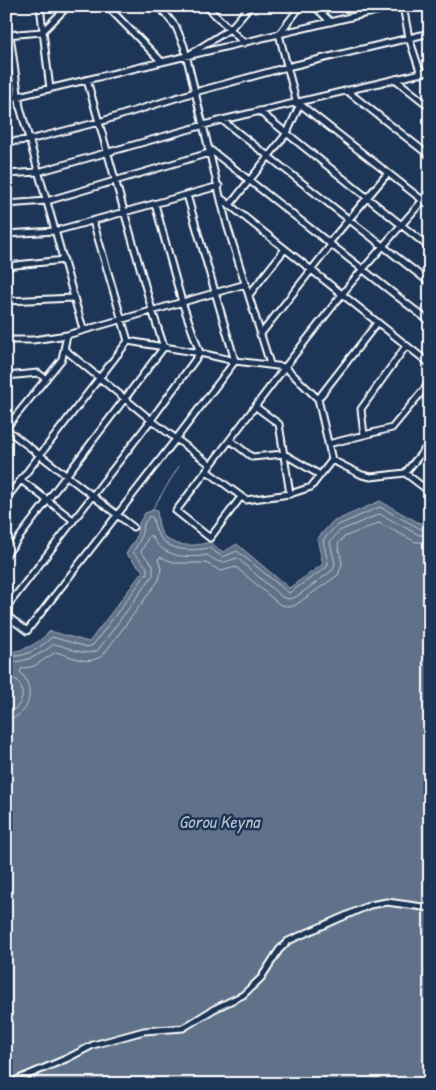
<svg xmlns="http://www.w3.org/2000/svg" width="436" height="1090" font-family="'Patrick Hand',sans-serif">
	<style>
		.water { fill: #617289; stroke: #a0aab8 }
		.lines { fill: none; stroke-linecap: round; stroke-linejoin: round }
		.shore { stroke: #c0c7d0; stroke-width: 1 }
		.stream { stroke: #a0aab8; stroke-width: 1 }
		.minor-casing { stroke: #fff; stroke-width: 9 }
		.minor { stroke: #1d3557; stroke-width: 5 }
		.labels { text-anchor: middle; stroke-width: 5; stroke-linejoin: round; paint-order: stroke }
		.water-label { font-size: 18px; font-style: italic; fill: #b8c0ca; stroke: #1d3557 }
	</style>
	<rect width="100%" height="100%" fill="#1d3557"/>
	<filter id="ink" filterUnits="userSpaceOnUse"><feTurbulence type="fractalNoise" baseFrequency=".02" numOctaves="2"/><feDisplacementMap in="SourceGraphic" scale="10" xChannelSelector="R" yChannelSelector="G"/><feConvolveMatrix kernelMatrix="1 2 1 2 8 2 1 2 1" color-interpolation-filters="sRGB"/></filter>
	<g filter="url(#ink)">
		<path class="water" d="M380,501l43,24 7,-2v561h-424v-382l4,-4 1,-9 -5,-2v-34c21,-4 29,-7 44,-22l39,11 54,-71 -17,-17 10,-16 3,-15 6,-10 12,-4c1,8 1,21 7,27 11,12 32,10 46,6l13,10 14,-8 52,44 34,-24 -6,-25 15,-17z"/>
		<g class="lines">
			<path class="shore" d="M6,657c22,-1 30,-6 46,-20l35,10 6,-2 54,-72v-6l-14,-15 7,-12 4,-16 5,-8 4,2c4,31 28,35 56,30l14,9 14,-6 52,42 38,-26 1,-4 -5,-23 13,-14 44,-19 41,22 9,-1
				M6,663c20,-1 33,-7 48,-19 13,2 31,14 44,6l55,-75v-10l-12,-13 8,-16h3c9,21 36,23 55,19 15,10 14,8 30,3l45,39 7,2 7,-2 37,-27 2,-7 -5,-21 9,-11 41,-17 39,21h11
				M6,676l11,4c10,11 5,31 -11,32
				M6,719c25,-1 30,-32 14,-47l1,-3 13,-3 22,-14c16,4 32,15 47,3l56,-75 2,-11 -3,-10 2,-2 16,6h30l15,8 15,-4 43,37 7,2h8l44,-31 4,-11 -4,-20 6,-7 35,-14 37,19h14"/>
			<path class="stream" d="M152,510l27,-44"/>
			<g class="minor-casing">
				<path id="minor" d="M40,6l10,83
					M107,6l55,56
					M159,6l17,21 8,19 43,179 43,139
					M206,6l38,37
					M301,6l-22,28 17,67 134,105
					M314,6l17,16
					M362,6l8,7
					M403,6l6,32 12,36
					M6,35l36,-3 26,-26
					M10,35l10,72 63,222
					M190,54l40,-25 20,-23
					M395,79l35,28
					M346,90l84,66
					M6,99l391,-93
					M259,111l171,137
					M222,120l208,163
					M6,142l23,-2 70,-18 96,-30 92,-25 143,-34
					M208,148l222,174
					M6,174l32,-2 184,-52 208,-49
					M222,199l208,165
					M6,204l41,-3 162,-48
					M230,205l57,-72 13,-29
					M93,221l35,120
					M6,234l49,-3 164,-45
					M329,243l59,-70
					M6,266l58,-6
					M249,295l36,-46
					M6,301l68,-3
					M260,335l71,-90
					M6,340h27l34,-5 179,-51
					M128,341l72,12 35,8 50,6 33,32 14,61
					M64,349l87,71 60,45
					M6,376l32,-3 8,6
					M318,399l59,-76
					M6,428l56,-69 5,-24
					M6,429l127,98
					M364,435l-3,-26 45,-63
					M230,440l22,17 32,-3 36,21
					M328,444l64,-16 38,-46
					M332,460l30,15 9,2 34,-4 25,19
					M207,471l39,29 44,-6 -11,-70 -23,-17
					M405,473l25,-30
					M21,480l52,40
					M290,494l21,-7 21,-27
					M241,497l-31,41 -34,-27 109,-144 66,-84 79,-91
					M6,499l122,-158
					M6,555l158,-208 -12,-37 -65,-230
					M6,608l145,-188 49,-67 -18,-51 -27,-98
					M6,615l21,16 149,-192 59,-78 -48,-166
					M7,1084l61,-26 25,-13 51,-14 39,-3 31,-19 29,-14 18,-17 18,-28 9,-9 82,-36 17,-3 43,6"/>
			</g>
			<use href="#minor" class="minor"/>
		</g>
	</g>
	<g class="labels">
		<g class="water-label">
			<text x="219" y="828">Gorou Keyna</text>
		</g>
	</g>
	<rect width="436" height="1090" fill="none" stroke="#1d3557" stroke-width="25"/>
	<rect x="12" y="12" width="411" height="1065" fill="none" stroke="#fff" stroke-width="2" filter="url(#ink)"/>
</svg>
